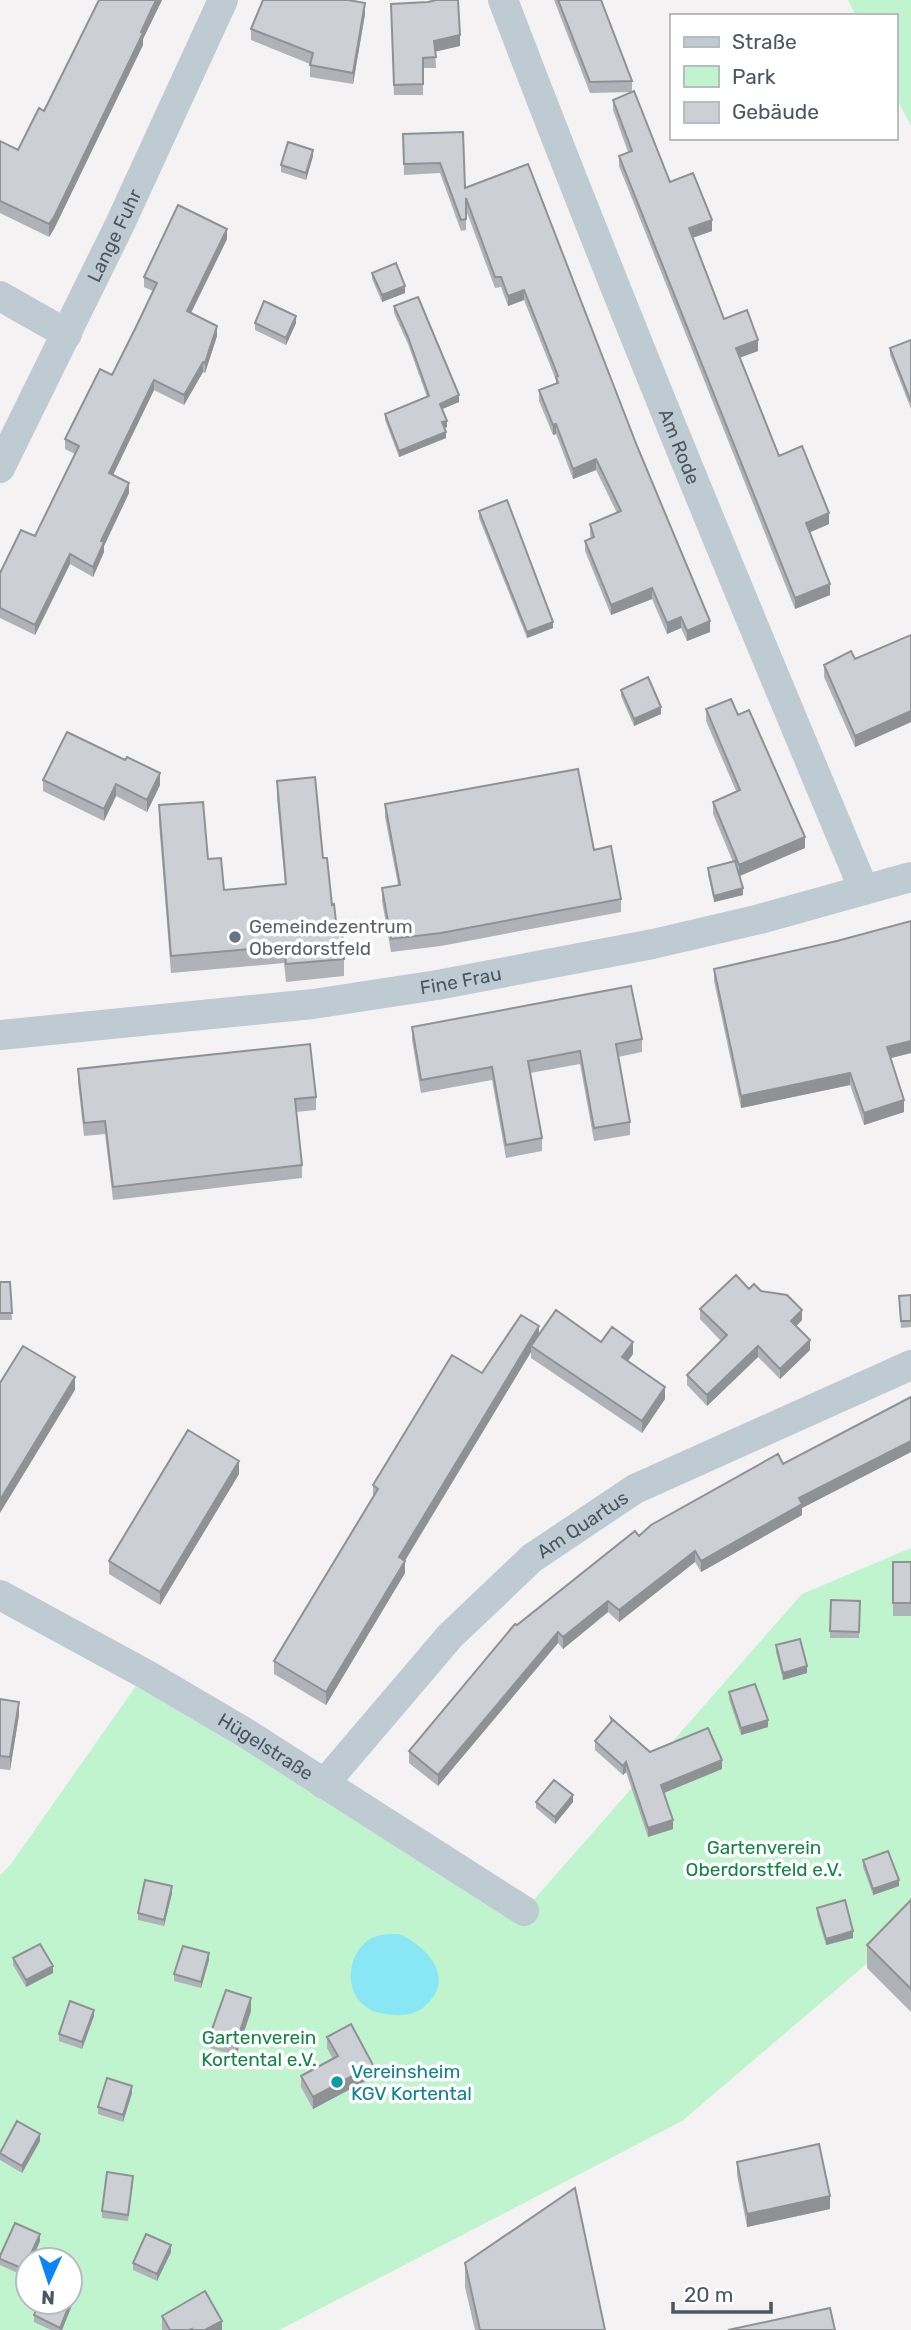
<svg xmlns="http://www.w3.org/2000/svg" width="911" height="2330" font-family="Rubik,sans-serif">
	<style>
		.green { fill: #bff4cf; fill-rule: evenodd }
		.water { fill: #89e6f4 }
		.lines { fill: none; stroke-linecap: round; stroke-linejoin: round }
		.minor { stroke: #bfcbd2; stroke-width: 30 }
		.wall { fill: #afb3b7 }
		.shaded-wall { fill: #8f9295 }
		.building { fill: #ccd0d5; stroke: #8f9295; stroke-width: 2 }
		.worship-dot { fill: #6b7280; stroke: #fff; stroke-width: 2.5 }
		.culture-dot { fill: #0f9aa8; stroke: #fff; stroke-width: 2.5 }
		.labels { text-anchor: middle; stroke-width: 7; stroke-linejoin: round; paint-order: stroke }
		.street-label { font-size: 19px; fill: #485762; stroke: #fff }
		.worship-label { font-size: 19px; fill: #5b616d; stroke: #fff; text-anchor: start }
		.park-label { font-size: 19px; fill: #108641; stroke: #fff }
		.culture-label { font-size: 19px; fill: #0d838f; stroke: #fff; text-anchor: start }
	</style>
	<rect width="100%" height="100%" fill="#f4f2f2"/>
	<path class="green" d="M848,0h63v126l-16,-31v-79h-39z
		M911,1548v378l-229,195 -403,209h-279v-455l11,-11 134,-191 379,238 278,-317zM28,2260h42v42h-42z"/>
	<path class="water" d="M399,1934c29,13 58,45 26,72 -7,7 -20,10 -30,9 -10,-1 -22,-2 -30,-9 -24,-18 -16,-61 12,-70 7,-2 15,-2 22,-2z"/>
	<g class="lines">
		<g class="minor">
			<path id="s1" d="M503,0c114,299 237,595 361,890"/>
			<path d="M0,296l67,38"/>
			<path id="s2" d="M0,468l120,-244 103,-224"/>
			<path id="s3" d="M0,1035l313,-31 124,-19 216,-41 107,-25 151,-42"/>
			<path id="s4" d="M0,1595l147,80 97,57 280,179"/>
			<path id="s5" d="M324,1784l126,-148 82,-78 103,-69 276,-124"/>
		</g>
	</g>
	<path class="wall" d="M99,0h63l-19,39v6l-89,184 -5,8 -49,-24v-72l18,9 26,-39z
		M554,0h47l31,81v11l-42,1z
		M365,14l-12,70 -43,-7v-13l-59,-24v-11z
		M391,15l69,31 -25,5 1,17h-13v27h-29z
		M613,100l57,82 42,49 -20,7 32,81 34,32 -19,7 40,98 50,68 -19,8 20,63 -35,14 -176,-443v-10l9,-4 -15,-42z
		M463,132l2,56 172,258 73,186 -23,9 -6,-13 -14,6 -15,-35 -41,16 -26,-64v-10l6,-3 -1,-3v-11l27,-11 -21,-43 -23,9 -17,-45 -3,1 -14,-34v-11l17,-6v-4l-32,-80 -16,6 -7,-19 -6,1 -29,-78v20l-5,1 -21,-58 -36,2 -1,-41z
		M313,156l-7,24 -25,-8v-7z
		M227,239l-36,74 26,23 -12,37 -2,-1 -19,33 -30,-15 -41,85 16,18 -25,53v6l-11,25 -23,-13 -35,71 -35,-17v-45l35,-37 40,-82 -10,-5v-10l47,-64 41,-84 -9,-4v-10z
		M372,273l33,20 -23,9 -10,-23z
		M394,306l65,96 -17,7 5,18 -3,1 2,10 -47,19 -14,-37v-6l42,-17 -19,-53 -14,-31z
		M255,323h41l-10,22 -31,-15z
		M911,340v69l-21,-54v-7z
		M479,511l74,117 -26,10 -48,-120z
		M911,635v87l-56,25 -31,-70v-12l31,-6z
		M621,690l40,24 -27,12 -13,-30z
		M706,709l32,6 67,133 -65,28 3,19 -29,7 -6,-27v-7l25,-6 -20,-48v-12l23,-11 -30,-70z
		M43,780l117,5 -13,27 -31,-16 -12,25 -61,-30z
		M277,781l46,77 14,72 7,29v17l-58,6 -2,-19 -113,10 -12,-150v-18l49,54 16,31 61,-6 -8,-85z
		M385,804l209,46 27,49v13l-180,34 -50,6 -9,-51v-13l16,-3 -13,-68z
		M714,969l197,84 -20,5 13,54 -40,13 -14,-40 -109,23 -27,-127z
		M412,1027l230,12v13l-24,5 12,65v13l-36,6 -14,-77 -50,9 12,65v13l-36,7 -14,-78 -71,13 -9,-53z
		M78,1069l238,28v13l-20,2 6,53v13l-189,22 -8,-66 -21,2 -6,-54z
		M0,1282h10l2,38h-12z
		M749,1289l12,2 41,29 -6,6 14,24 -30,29 -22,-22 -51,49 -20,-21v-10l34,-34 -21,-22v-10z
		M911,1295v32l-10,1 -2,-25z
		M539,1335l62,7 32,12 -5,7 37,38 -23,34 -111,-75v-6l-126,209v12l-79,132 -52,-31v-13l99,-163v-13l109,-112z
		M911,1397v55l-109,56v7l-101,57 -6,-10 -76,60 -11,-10 -45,37 -5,-6 -120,143 -29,-23v-12l108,-126 122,-89 144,-72z
		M239,1474l-79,131 -51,-31v-13z
		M893,1562h18v54h-18z
		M831,1600l29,1 -1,37h-29z
		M776,1645l31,28 -24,7 -7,-28z
		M729,1692l39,35 -27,8 -12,-36z
		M0,1699l19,16 -9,55 -10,-1z
		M611,1718l39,34 72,17 -58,24 9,36 -25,8 -22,-65 -3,3 -28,-25v-9l16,-19z
		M536,1802h37l-18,22 -19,-16z
		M863,1860l36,26 -26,9 -10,-28z
		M172,1893l-8,33 -26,-6v-7z
		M911,1900v112l-44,-44v-23z
		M817,1908l36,30 -27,7 -9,-30z
		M13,1958l40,15 -27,14 -13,-22z
		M209,1960l-8,28 -27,-7v-7z
		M251,2011l-15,45 -26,-8v-13z
		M94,2016l-12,33 -23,-8v-7z
		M327,2037l46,40 -60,32 -12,-22v-11l32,-17 -6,-11z
		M132,2093l-9,29 -25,-8v-7z
		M40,2141l-18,32 -22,-13v-8z
		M737,2162l93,47 -83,18 -10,-52z
		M133,2183l-5,38 -26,-3v-7z
		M40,2241l-8,19h-4v8l-4,8 -24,-11v-9z
		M171,2252l-14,29 -24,-11v-7z
		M465,2263l140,67h-130l-10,-43z
		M74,2300l-12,30h-11l-17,-8v-7z
		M162,2316l60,14h-60z"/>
	<path class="shaded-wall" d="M156,0h6l-19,39v6l-89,184 -5,8v-13z
		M365,3v11l-12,70v-11z
		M460,35v11l-26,6v-11z
		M313,150v6l-7,24v-7z
		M712,220v11l-23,8v-11z
		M227,229v10l-40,82v-10z
		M405,286v7l-23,9v-7z
		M524,290v10l-16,6v-10z
		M296,316v7l-10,22v-7z
		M217,326v10l-12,37v-10z
		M758,340v11l-22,8v-11z
		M203,362v10l-19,33v-10z
		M154,380v10l-45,93v-10z
		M459,395v7l-19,8v-6z
		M447,421v6l-5,2v-7z
		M556,424v10l-3,1v-10z
		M446,432v6l-47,19v-6z
		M596,459v11l-23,9v-10z
		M129,483v10l-25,53v6l-11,25v-10l8,-26z
		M829,513v11l-23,10v-11z
		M70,554v10l-35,71v-10z
		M830,584v11l-35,14v-11z
		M652,588v11l-41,16v-10z
		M681,617v11l-14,6v-11z
		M710,621v11l-23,9v-10z
		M553,622v6l-26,10v-6z
		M661,707v7l-27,12v-7z
		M911,711v11l-56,25v-11z
		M160,773v12l-13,27v-12z
		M116,784v12l-12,25v-12z
		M805,837v11l-66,28v-11z
		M743,888v7l-29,7v-6z
		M911,1041v12l-24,6v-12z
		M850,1073v12l-109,23v-12z
		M904,1100v12l-40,13v-12z
		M802,1310v10l-11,11v-10z
		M539,1326v13l-8,7v6l-132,218v-13z
		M810,1340v10l-30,29v-10z
		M633,1342v12l-11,15v-12z
		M758,1346v11l-51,49v-11z
		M75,1377v13l-75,123v-13z
		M665,1387v12l-23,34v-12z
		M911,1441v11l-109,56v7l-101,57v-11l98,-63z
		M239,1461v13l-79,131v-13z
		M695,1551v11l-76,60v-12z
		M405,1561v12l-79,132v-13z
		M608,1601v11l-45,37v-12z
		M558,1632v11l-120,143v-11z
		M807,1666v7l-24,7v-7z
		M19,1702v13l-9,55v-13z
		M768,1720v7l-27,8v-7z
		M722,1760v9l-61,25v-9z
		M626,1762v10l-3,3v-9z
		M573,1795v7l-18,22v-7z
		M673,1820v9l-25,8v-9z
		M899,1880v6l-26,9v-6z
		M172,1886v7l-8,33v-6z
		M853,1931v7l-27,7v-6z
		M209,1953v7l-8,28v-6z
		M53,1966v7l-27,14v-7z
		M251,1998v13l-15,45v-13z
		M94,2010v6l-12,33v-7z
		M373,2065v12l-60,32v-12z
		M132,2086v7l-9,29v-7z
		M40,2134v7l-18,32v-7z
		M830,2196v13l-83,18v-13z
		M40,2234v7l-8,19h-3z
		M171,2245v7l-14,29v-7z
		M28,2262v6l-4,8v-7z
		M74,2293v7l-12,30h-2z
		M222,2321v9h-17z"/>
	<path class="building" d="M99,0h57l-15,32 2,1 -89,184 -5,7 -49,-23v-60l18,9 21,-42 5,3z
		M263,0h85l17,3 -12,70 -43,-8 3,-12 -62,-24z
		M436,0h22l2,35 -26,6 2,16 -13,1v26l-29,1 -3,-81 37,-2z
		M558,0h43l31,81 -42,1z
		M634,91l36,91 23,-9 19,47 -23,8 35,91 23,-9 11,30 -22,8 43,108 23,-10 27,67 -23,10 24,61 -35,14 -176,-442 13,-5 -19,-51z
		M463,132l2,56 63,-24 109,282 73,175 -23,10 -6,-14 -14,6 -15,-35 -41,17 -26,-64 9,-4 -4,-13 31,-13 -25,-52 -23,10 -17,-45 -3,1 -14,-35 19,-7 -2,-6 2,-1 -34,-86 -16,6 -7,-19h-6l-29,-79v21l-5,1 -21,-57 -36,1 -1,-30z
		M288,142l25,8 -7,23 -25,-8z
		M178,205l49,24 -40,82 30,15 -12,37 -2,-1 -19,33 -30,-15 -45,93 20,10 -28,58 3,1 -11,25 -23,-13 -35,71 -35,-17v-35l21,-43 14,6 44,-90 -14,-7 35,-70 12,6 23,-46 22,-46 -13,-6z
		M396,263l9,23 -23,9 -10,-22z
		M418,297l41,98 -19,9 7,17 -5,1 4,10 -47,19 -14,-37 44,-18 -21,-59 -14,-31z
		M264,301l32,15 -10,22 -31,-15z
		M911,340v62l-21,-54z
		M507,500l46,122 -26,10 -48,-121z
		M911,635v76l-56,25 -31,-71 27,-14 4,8z
		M648,677l13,30 -27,12 -13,-29z
		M731,699l7,16 11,-5 56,127 -66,28 -26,-63 27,-12 -34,-81z
		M67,732l58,28 2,-3 33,16 -13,27 -31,-16 -12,25 -61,-29z
		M578,769l16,81 17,-4 10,53 -180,34 -50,6 -9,-51 18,-3 -15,-81z
		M315,777l8,81h4l5,47 2,-1 3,26 5,-1 2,30 -58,5 -2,-18 -113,10 -12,-151 44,-3 5,57 13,-1 3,32 62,-6 -9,-103z
		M735,861l8,27 -29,8 -6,-28z
		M911,921v120l-24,6 17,53 -40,13 -14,-40 -109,23 -27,-127 123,-28z
		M631,986l11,53 -26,5 14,78 -36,6 -14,-77 -52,10 14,77 -36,7 -14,-78 -71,13 -9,-53z
		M310,1044l6,53 -21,2 7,66 -189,22 -8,-66 -21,2 -6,-54z
		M736,1275l13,14 5,-5 7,7 26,4 15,15 -11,11 19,19 -30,29 -22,-23 -51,49 -20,-20 40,-40 -27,-26z
		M0,1282h10l2,31h-12z
		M911,1295v26h-10l-2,-25z
		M556,1310l45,32 11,-15 21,15 -11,15 43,30 -23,34 -111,-75z
		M521,1315l18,11 -140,231 6,4 -79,131 -52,-31 104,-172 -5,-4 79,-130 30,18z
		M23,1346l52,31 -75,123v-117z
		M911,1397v44l-112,57 3,6 -101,57 -6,-10 -76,59 -11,-9 -45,36 -5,-5 -120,143 -29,-24 106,-127 2,1 118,-94 4,5 12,-11 127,-71 5,10z
		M188,1430l51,31 -79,131 -51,-31z
		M893,1562h18v41h-18z
		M831,1600l29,1 -1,31 -29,-1z
		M800,1639l7,27 -24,7 -7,-28z
		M755,1684l13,36 -27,8 -12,-36z
		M0,1699l19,3 -9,55 -10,-1z
		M611,1718l39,34 58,-24 14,32 -61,25 12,35 -25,8 -22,-66 -3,4 -28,-25 17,-20z
		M554,1780l19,15 -18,22 -19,-15z
		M888,1851l11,29 -26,9 -10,-29z
		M145,1880l27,6 -8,34 -26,-7z
		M845,1900l8,31 -27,8 -9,-31z
		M911,1900v89l-44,-44z
		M40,1944l13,22 -27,14 -13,-22z
		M183,1946l26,7 -8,29 -27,-8z
		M226,1990l25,8 -15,45 -26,-8z
		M70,2001l24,9 -12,32 -23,-8z
		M351,2024l22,41 -60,32 -12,-21 37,-20 -11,-19z
		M107,2078l25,8 -9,29 -25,-8z
		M17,2121l23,13 -18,32 -22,-13z
		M819,2144l11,52 -83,18 -10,-52z
		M107,2172l26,4 -5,39 -26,-4z
		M575,2188l30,142h-125l-15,-67z
		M15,2223l25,11 -16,35 -24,-10v-3z
		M146,2234l25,11 -14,29 -24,-11z
		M70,2291l4,2 -14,35 -26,-13 5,-13h31z
		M205,2291l17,30 -17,9h-13v-1l-3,1h-19l-8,-14z
		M830,2308l5,22h-107z"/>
	<circle class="worship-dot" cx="235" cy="937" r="7"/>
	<circle class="culture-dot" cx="337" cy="2082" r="7"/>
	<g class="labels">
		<g class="street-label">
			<text dy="7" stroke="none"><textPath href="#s2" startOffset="259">Lange Fuhr</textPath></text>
			<text dy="7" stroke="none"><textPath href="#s1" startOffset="480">Am Rode</textPath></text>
			<text dy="7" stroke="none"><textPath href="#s3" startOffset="464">Fine Frau</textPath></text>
			<text dy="7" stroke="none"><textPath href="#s5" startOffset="368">Am Quartus</textPath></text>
			<text dy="7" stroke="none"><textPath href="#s4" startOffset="306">Hügelstraße</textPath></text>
		</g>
		<g class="worship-label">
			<text x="249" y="933">Gemeindezentrum<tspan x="249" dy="22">Oberdorstfeld</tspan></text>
		</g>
		<g class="park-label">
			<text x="764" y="1854">Gartenverein<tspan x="764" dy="22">Oberdorstfeld e.V.</tspan></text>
			<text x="259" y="2044">Gartenverein<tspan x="259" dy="22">Kortental e.V.</tspan></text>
		</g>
		<g class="culture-label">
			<text x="351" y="2078">Vereinsheim<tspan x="351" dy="22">KGV Kortental</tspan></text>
		</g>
	</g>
	<rect x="670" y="14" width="228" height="126" fill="#ffffff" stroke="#b6bcc0" stroke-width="2"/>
	<rect x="684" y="37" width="35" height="10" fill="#bfcbd2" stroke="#b6bcc0" stroke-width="2"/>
	<text x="732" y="49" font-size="21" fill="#485762">Straße</text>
	<rect x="684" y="66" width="35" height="21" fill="#bff4cf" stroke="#b6bcc0" stroke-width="2"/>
	<text x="732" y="84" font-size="21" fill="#485762">Park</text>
	<rect x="684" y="102" width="35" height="21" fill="#ccd0d5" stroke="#b6bcc0" stroke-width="2"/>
	<text x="732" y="119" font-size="21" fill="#485762">Gebäude</text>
	<g transform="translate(49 2281) rotate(183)"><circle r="33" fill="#ffffff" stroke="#b6bcc0" stroke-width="2"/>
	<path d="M0-5L12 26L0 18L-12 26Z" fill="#0c84f5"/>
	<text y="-10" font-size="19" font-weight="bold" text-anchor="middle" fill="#485762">N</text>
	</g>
	<path d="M673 2302v10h98v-10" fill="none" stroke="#485762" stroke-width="3.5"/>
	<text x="684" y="2302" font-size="21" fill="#485762" stroke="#ffffff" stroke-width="5" paint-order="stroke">20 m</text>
</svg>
